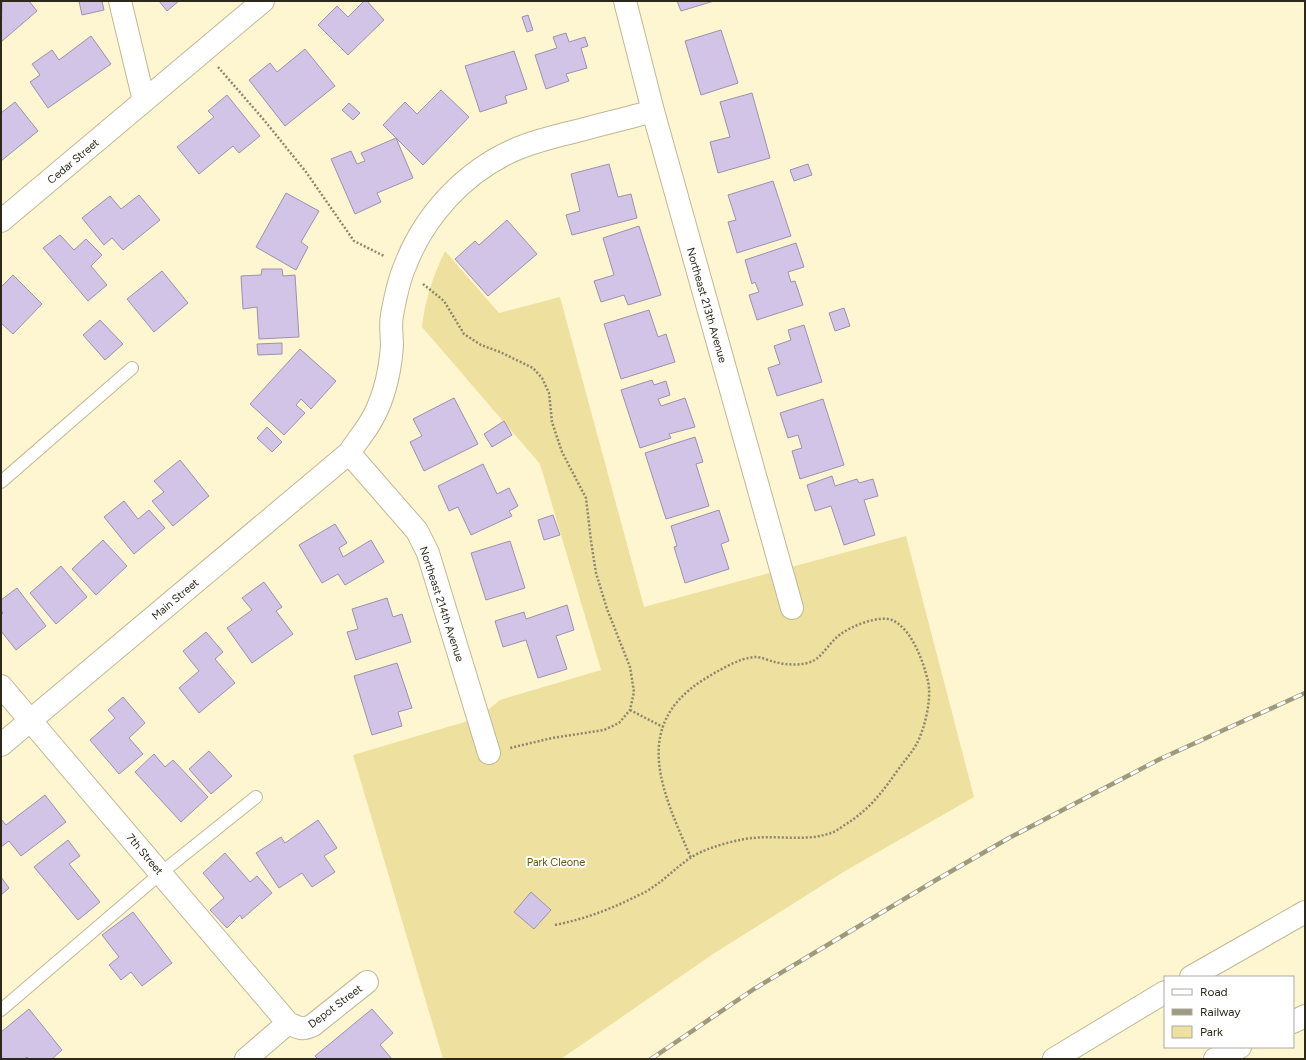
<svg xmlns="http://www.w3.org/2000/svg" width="1306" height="1060" font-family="Figtree,sans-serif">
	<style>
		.green { fill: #eee09e }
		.building { fill: #d2c4e6; stroke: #9e90b0 }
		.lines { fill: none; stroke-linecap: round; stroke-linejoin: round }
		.service-casing { stroke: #bfb894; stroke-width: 14 }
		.minor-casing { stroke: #bfb894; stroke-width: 24 }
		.motorway-casing { stroke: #bfb894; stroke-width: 24 }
		.path { stroke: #8c866e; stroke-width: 2.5; stroke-dasharray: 2 2; stroke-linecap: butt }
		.service { stroke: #fff; stroke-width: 12 }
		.minor { stroke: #fff; stroke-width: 22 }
		.motorway { stroke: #fff; stroke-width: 22 }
		.rail-casing { stroke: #9f997e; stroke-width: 4.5 }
		.rail { stroke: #fff; stroke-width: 3; stroke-dasharray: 9; stroke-linecap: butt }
		.labels { text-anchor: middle; stroke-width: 4; stroke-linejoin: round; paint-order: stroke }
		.street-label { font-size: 11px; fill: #2c291b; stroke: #fff }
		.park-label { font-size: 11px; fill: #64560b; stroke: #fff }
	</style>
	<rect width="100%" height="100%" fill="#fef6d1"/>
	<path class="green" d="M445,251l54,62 61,-16 84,310 262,-71 68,261 -129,74 -132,83 -152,105h-118l-90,-304 125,-37 22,-18 101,-30 -61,-206 -118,-137c3,-27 11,-51 23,-76z"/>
	<path class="building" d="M2,1h27l8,10 -36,31z
		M79,1h23l2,9 -22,5z
		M159,1h20l-12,10z
		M364,1h3l17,19 -36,35 -30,-30 19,-19 11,11z
		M677,1h37l-33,10z
		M528,15l5,15 -6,2 -5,-15z
		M721,30l17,53 -37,12 -16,-54z
		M566,33l3,9 16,-5 3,9 -7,2 6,20 -21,6 3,7 -23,8 -11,-34 22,-7 -4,-11z
		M91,36l20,28 -63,44 -18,-26 10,-7 -8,-11 20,-14 7,10z
		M305,49l30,37 -50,40 -36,-46 21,-17 7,9z
		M514,51l13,38 -22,7 2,7 -27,9 -15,-46z
		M441,90l28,27 -46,48 -40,-40 22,-23 12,12z
		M752,93l18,65 -52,15 -8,-31 20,-5 -10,-35z
		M227,95l33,41 -21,17 -6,-7 -34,28 -22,-27 37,-30 -6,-6z
		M15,102l23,29 -37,30v-48z
		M349,103l11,10 -7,7 -11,-10z
		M396,138l17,40 -36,15 4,9 -26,12 -24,-55 20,-8 6,13 8,-3 -4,-8z
		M609,164l9,33 13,-3 6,24 -65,17 -6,-20 14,-4 -9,-37z
		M808,164l4,11 -18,6 -4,-11z
		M773,181l18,55 -54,17 -9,-31 8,-2 -8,-25z
		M286,193l33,18 -18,31 7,5 -12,23 -40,-23z
		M139,195l21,25 -37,30 -11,-12 -8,7 -22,-27 28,-22 11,13z
		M507,220l30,34 -49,42 -33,-37 20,-18 4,4z
		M639,226l22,69 -33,10 -4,-10 -23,7 -7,-21 20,-6 -11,-37z
		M60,235l14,15 12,-11 16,16 -11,11 16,19 -19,16 -45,-53z
		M796,243l8,24 -16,5 3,10 4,-1 8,24 -46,15 -8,-25 10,-3 -4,-10 -3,2 -7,-24z
		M262,269h20l1,7 12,-1 4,62 -40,2 -2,-32 -14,2 -2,-33 20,-1z
		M162,271l26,32 -34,29 -27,-33z
		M13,275l29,29 -29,30 -12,-11v-36z
		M844,308l6,18 -15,5 -6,-18z
		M649,310l9,27 8,-3 9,28 -54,17 -17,-55z
		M100,320l23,24 -18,16 -22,-25z
		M804,325l18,57 -45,14 -9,-28 12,-4 -6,-18 17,-6 -3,-10z
		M282,343v11l-24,1 -1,-11z
		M300,349l36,32 -25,28 -10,-10 -5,6 9,8 -21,22 -34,-31z
		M652,380l2,5 12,-4 4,14 -12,4 3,7 24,-8 10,29 -26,7 2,4 -31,10 -19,-58z
		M454,398l24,46 -54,27 -14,-29 12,-6 -9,-17z
		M823,399l21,66 -44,14 -8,-28 10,-3 -4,-13 -10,3 -8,-25z
		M504,421l8,14 -20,12 -8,-13z
		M267,427l15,15 -10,10 -15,-14z
		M695,437l8,25 -7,2 13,42 -43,13 -21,-66z
		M180,460l29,36 -36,30 -21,-25 12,-9 -10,-11z
		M483,464l14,30 12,-6 9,18 -9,5 3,5 -41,19 -13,-28 -9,4 -11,-25z
		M832,476l3,10 22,-7 2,4 14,-4 5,17 -14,4 11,35 -31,10 -13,-39 -16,5 -8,-26z
		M124,501l14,18 11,-9 16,18 -31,26 -30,-37z
		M719,510l10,31 -8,3 8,25 -44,14 -11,-36 3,-1 -6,-20z
		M553,515l7,20 -16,5 -6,-20z
		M335,524l12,19 -8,5 4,9 28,-17 13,22 -39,23 -7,-11 -16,9 -23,-38z
		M103,540l24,26 -31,29 -24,-26z
		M510,541l15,47 -39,12 -15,-47z
		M61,566l26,31 -31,27 -26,-31z
		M264,582l18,25 -6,4 17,23 -41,29 -25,-35 25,-18 -10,-12z
		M17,588l29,38 -30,24 -15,-19v-16l2,-2 -2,-3v-10z
		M387,598l6,19 9,-3 9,28 -55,18 -9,-28 11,-3 -6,-20z
		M567,605l7,25 -18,6 11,33 -29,9 -12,-38 -23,7 -8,-26 29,-9 2,7z
		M206,632l17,20 -8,7 20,24 -36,30 -20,-25 20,-17 -16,-20z
		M397,663l15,45 -14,4 4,14 -30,9 -18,-59z
		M123,697l22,26 -16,15 14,16 -24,20 -29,-34 25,-22 -7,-8z
		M209,751l23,25 -21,18 -22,-25z
		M154,754l11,13 8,-7 35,37 -27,25 -46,-50z
		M45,795l21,27 -45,34 -12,-15 -8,6v-28l5,6z
		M318,820l19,28 -13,8 11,16 -23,15 -10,-14 -23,15 -23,-35 25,-16 4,6z
		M68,840l12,16 -11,8 31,38 -22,18 -44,-53z
		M225,853l25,29 7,-6 15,17 -30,26 -2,-4 -13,13 -17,-18 14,-12 -21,-25z
		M1,877l8,11 -8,7z
		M531,892l20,18 -17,19 -20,-17z
		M133,912l39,51 -30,23 -11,-14 -10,8 -12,-15 10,-8 -17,-22z
		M29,1009l33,41 -10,9h-23l-2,-2 -3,2h-23v-27z
		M372,1009l21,24 -13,12 12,14h-74l-3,-3z"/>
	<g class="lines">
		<g class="service-casing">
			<path id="service" d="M1,482l131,-114
				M1,1010l160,-137 95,-76"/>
		</g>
		<g class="minor-casing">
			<path id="minor" d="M120,1l24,100
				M625,1l28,110 139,497
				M1,221l262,-220
				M349,453l68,78 11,22 61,200
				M1,686l287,337c12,5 13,8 25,2l54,-43
				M1,745l348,-292c6,-9 13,-18 19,-27 15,-23 22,-54 24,-80 0,-10 -2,-21 0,-31 3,-16 6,-33 13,-49 19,-50 59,-94 109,-116 20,-9 42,-14 63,-19 26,-7 51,-13 76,-20
				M246,1059l42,-36"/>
		</g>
		<g class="motorway-casing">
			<path id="motorway" d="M1191,977l114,-65
				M1293,1022l12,-6
				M1054,1059l111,-67
				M1215,1059l25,-12"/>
		</g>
		<path class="path" d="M218,67l46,53 42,52 48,69 30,15
			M423,284l21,17 20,33 17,11 19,7 33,16 9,10 7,15 3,29 10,30 24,46 5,43 5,32 11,36 23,58 4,25 -4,18 -11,13 -15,7 -52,8 -42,10
			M630,710l33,17
			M555,925c29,-6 51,-14 78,-27 5,-3 12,-5 17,-9 18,-11 30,-27 51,-37 13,-6 38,-13 52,-14 26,-3 52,4 78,-5 4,-1 8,-4 12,-7 28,-17 39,-34 57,-59 6,-8 13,-16 17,-24 8,-15 15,-45 11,-62 -5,-20 -16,-52 -36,-61 -13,-5 -41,6 -51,14 -10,6 -18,22 -28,27 -11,5 -27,4 -38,1 -6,-1 -13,-5 -19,-5 -16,0 -40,15 -53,23 -74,47 -39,115 -12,178"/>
		<use href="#service" class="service"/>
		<use href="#minor" class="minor"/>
		<use href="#motorway" class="motorway"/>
		<g class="rail-casing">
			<path id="rail" d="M651,1059l103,-70 182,-109 73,-42 151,-79 145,-66"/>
		</g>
		<use href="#rail" class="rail"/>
	</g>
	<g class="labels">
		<g class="street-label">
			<text transform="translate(73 161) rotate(-40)" y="4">Cedar Street</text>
			<text transform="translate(707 305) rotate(74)" y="4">Northeast 213th Avenue</text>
			<text transform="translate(175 599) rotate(-40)" y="4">Main Street</text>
			<text transform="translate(442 604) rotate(72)" y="4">Northeast 214th Avenue</text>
			<text transform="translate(145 854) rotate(50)" y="4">7th Street</text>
			<text transform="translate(335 1006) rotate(-37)" y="4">Depot Street</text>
		</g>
		<g class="park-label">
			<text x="556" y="866">Park Cleone</text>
		</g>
	</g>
	<rect width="1306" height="1060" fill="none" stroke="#2c291b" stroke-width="4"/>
	<rect x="1164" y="976" width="130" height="72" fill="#ffffff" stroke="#aba9a4"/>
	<rect x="1172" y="989" width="20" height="6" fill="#ffffff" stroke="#aba9a4"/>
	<text x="1200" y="996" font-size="12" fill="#2c291b">Road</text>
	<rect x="1172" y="1009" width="20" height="6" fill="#9f997e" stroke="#aba9a4"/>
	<text x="1200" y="1016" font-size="12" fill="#2c291b">Railway</text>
	<rect x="1172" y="1026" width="20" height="12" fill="#eee09e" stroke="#aba9a4"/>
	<text x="1200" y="1036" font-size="12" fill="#2c291b">Park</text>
</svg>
